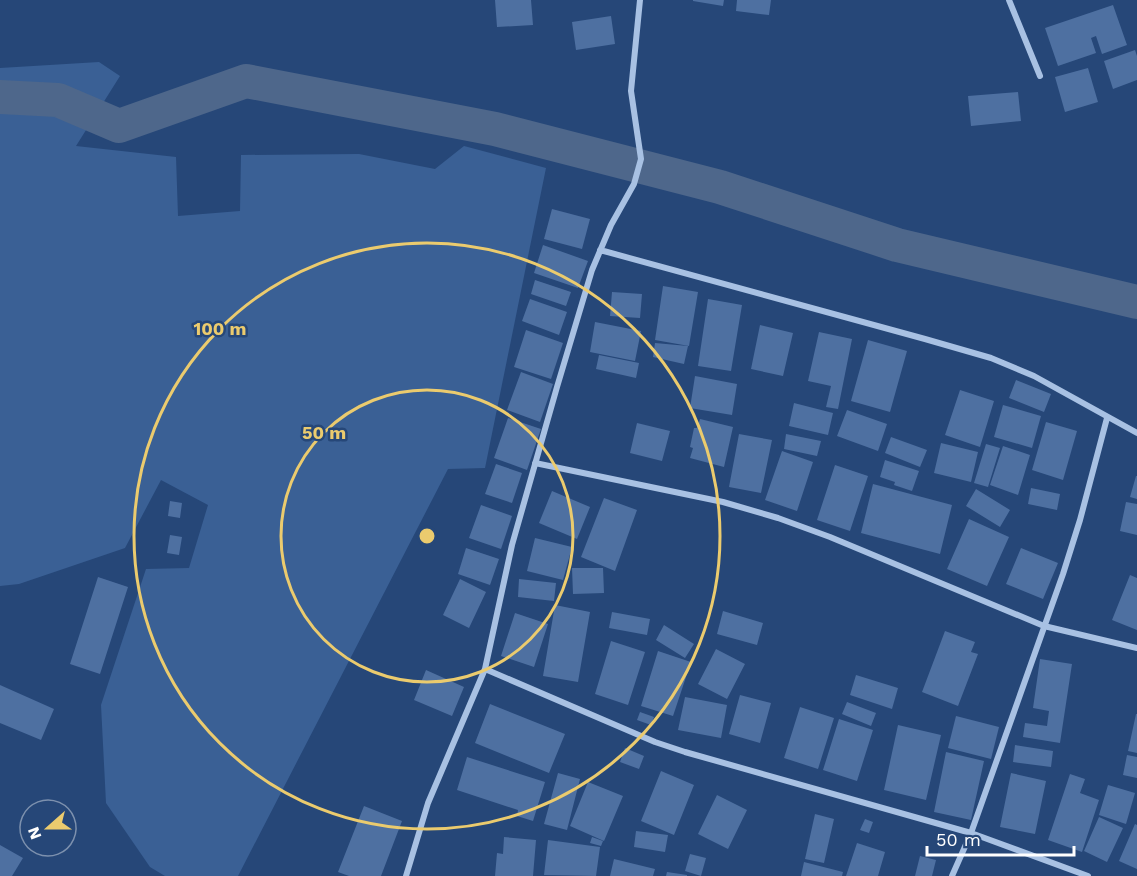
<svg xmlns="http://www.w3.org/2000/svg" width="1137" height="876" font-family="'Work Sans',sans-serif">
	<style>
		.green { fill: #3a6095 }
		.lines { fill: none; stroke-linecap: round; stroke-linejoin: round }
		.river { stroke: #4e678b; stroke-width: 34 }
		.building { fill: #4e70a1 }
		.street { stroke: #a8c1e3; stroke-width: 6 }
		.ring { fill: none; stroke: #ebcb6e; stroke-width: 3 }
		.centre { fill: #ebcb6e; stroke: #264778; stroke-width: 3 }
		.ring-label { font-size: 18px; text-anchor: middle; font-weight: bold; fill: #ebcb6e; stroke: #264778; stroke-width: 5; stroke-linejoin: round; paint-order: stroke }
	</style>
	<rect width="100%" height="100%" fill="#264778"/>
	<path class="green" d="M99,62l21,14 -44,70 100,11 2,59 62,-5 1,-56 118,-1 76,15 29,-23 82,22 -61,300 -37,1 -210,407h-73l-15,-9 -44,-64 -5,-98 45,-136 43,-1 19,-63 -47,-25 -36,68 -106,36 -19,2v-518z"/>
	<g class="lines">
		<path class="river" d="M0,97l58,3 61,26 127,-45 249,48 225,58 177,58 240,57"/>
	</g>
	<path class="building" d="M495,0h36l2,25 -36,2z
		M693,0h31l-1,6 -30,-5z
		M737,0h34l-2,15 -33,-4z
		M1113,5l14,40 -25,9 -6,-18 -5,2 5,15 -38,13 -13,-38z
		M611,16l4,28 -39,6 -4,-28z
		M1135,50l2,6v24l-24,9 -9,-28z
		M1088,68l10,34 -33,10 -10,-35z
		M1018,92l3,29 -50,5 -3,-30z
		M552,209l38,10 -8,30 -38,-10z
		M543,245l45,16 -10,27 -44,-15z
		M535,280l36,12 -5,14 -35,-12z
		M663,286l35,6 -9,54 -34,-6z
		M612,292l30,2 -2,24 -30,-2z
		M530,299l37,13 -8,23 -37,-14z
		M708,299l34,6 -11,66 -33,-5z
		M595,322l46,9 -6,30 -45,-9z
		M760,325l33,8 -10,43 -32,-7z
		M526,330l37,13 -12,36 -37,-12z
		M819,332l33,7 -14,70 -12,-2 5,-21 -23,-5z
		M868,340l39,11 -17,61 -39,-11z
		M655,343l33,3 -4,18 -31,-7z
		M599,355l40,8 -3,15 -40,-9z
		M521,372l32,12 -13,38 -33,-12z
		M695,376l42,8 -5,31 -42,-7z
		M1016,380l35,14 -7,18 -35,-14z
		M960,390l34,11 -14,46 -35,-12z
		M794,403l39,10 -5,22 -39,-9z
		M1003,405l38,11 -9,32 -38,-11z
		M847,410l40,14 -9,27 -41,-15z
		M508,418l33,11 -14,41 -33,-12z
		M700,419l33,8 -9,40 -34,-9 3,-10 -3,-1 4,-19h3z
		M1046,422l31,9 -14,49 -31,-10z
		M637,423l33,8 -8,30 -32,-8z
		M739,434l33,6 -11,53 -32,-6z
		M786,434l35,7 -4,15 -33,-7z
		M891,437l36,13 -7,17 -35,-14z
		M941,443l37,9 -7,30 -37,-9z
		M986,444l14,4 -12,39 -14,-4z
		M1003,446l27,9 -12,40 -28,-10z
		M782,451l31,11 -16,49 -32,-11z
		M885,460l34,11 -7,20 -18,-6 1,-3 -15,-5z
		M496,464l26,9 -10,30 -27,-9z
		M835,465l33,11 -18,55 -33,-11z
		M1136,476h1v23l-7,-2z
		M873,484l79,21 -12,49 -79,-21z
		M1031,488l29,6 -3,16 -29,-6z
		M976,489l34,21 -10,17 -34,-21z
		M552,491l38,16 -13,32 -38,-16z
		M604,498l33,12 -22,61 -34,-14z
		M170,501l12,2 -2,15 -12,-2z
		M1126,502l11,2v31l-17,-4z
		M481,505l31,11 -11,33 -32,-11z
		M969,519l40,18 -22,49 -40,-17z
		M170,535l12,2 -3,18 -12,-2z
		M535,538l37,9 -9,33 -36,-9z
		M466,548l33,11 -9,26 -32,-11z
		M1021,548l37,15 -15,36 -37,-15z
		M572,568h31l1,25 -31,1z
		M1130,575l7,3v52l-25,-10z
		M98,577l30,10 -28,87 -30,-10z
		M460,579l26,13 -17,36 -26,-13z
		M519,579l37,4 -2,18 -36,-4z
		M555,605l35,7 -12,70 -35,-6z
		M723,611l40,12 -6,22 -40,-11z
		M612,612l38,7 -3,16 -38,-7z
		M515,613l33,11 -14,43 -33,-11z
		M664,625l30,19 -9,14 -29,-18z
		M945,631l30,11 -4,10 7,2 -20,52 -36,-14z
		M611,641l34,11 -17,53 -33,-11z
		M716,649l29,15 -18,35 -29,-15z
		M658,651l33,11 -18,54 -32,-10z
		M1040,659l32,5 -12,79 -37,-6 2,-14 22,3 2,-15 -16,-3z
		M426,670l38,17 -12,29 -38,-16z
		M856,675l42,13 -6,21 -42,-14z
		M0,685l54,24 -13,31 -41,-17z
		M740,695l31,8 -11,40 -31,-9z
		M685,697l42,8 -6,33 -43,-8z
		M847,702l29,11 -5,13 -29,-12z
		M490,704l75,30 -16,39 -74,-30z
		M800,707l34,11 -16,51 -34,-11z
		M640,712l14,5 -3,8 -14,-5z
		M1136,714h1v39l-9,-2z
		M956,716l43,11 -8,32 -43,-11z
		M839,719l34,11 -16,51 -34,-11z
		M898,725l43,10 -15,65 -42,-10z
		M1015,745l38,6 -2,16 -38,-5z
		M625,748l19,8 -5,13 -19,-7z
		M946,752l38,9 -13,59 -37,-8z
		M1127,755l10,2v21l-14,-3z
		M467,757l78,25 -12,39 -16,-5 1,-6 -61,-20z
		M661,771l33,14 -20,50 -33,-14z
		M558,773l22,6 -13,51 -23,-6z
		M1011,773l35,8 -11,53 -35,-7z
		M1070,774l15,5 -5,14 19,7 -17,52 -34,-12z
		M588,782l35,14 -19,45 -34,-15z
		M1108,785l27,8 -9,31 -27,-9z
		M717,795l30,15 -19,39 -30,-15z
		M364,806l38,15 -21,55h-32l-11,-4z
		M815,814l19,5 -10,44 -19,-4z
		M1099,817l24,11 -16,34 -23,-11z
		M865,819l8,3 -4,11 -9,-3z
		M1135,824l2,1v44l-18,-8z
		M636,831l32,4 -3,17 -31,-5z
		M504,837l32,3 -3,36h-38l2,-23 6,1z
		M592,837l11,4 -2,5 -11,-3z
		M548,840l52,7 -4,29 -52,-1z
		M857,843l28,9 -7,24h-32z
		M0,845l23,13 -11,18h-12z
		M690,854l16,4 -5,18 -16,-5z
		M920,856l16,4 -4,16h-17z
		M614,859l41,10 -2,7h-43z
		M804,862l39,10 -1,4h-41z
		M667,872l20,3v1h-21z"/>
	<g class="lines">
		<path class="street" d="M1009,0l31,76
			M600,250l325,89 66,19 43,18 103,57
			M535,463l188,39 55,16 52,19 214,89 93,22
			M485,669l170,73 30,10 286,81 117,43
			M406,876l22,-73 57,-134 27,-124 45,-158 35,-117 19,-45 23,-41 7,-25 -10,-68 9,-91
			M952,876l19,-43 92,-259 17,-54 27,-102"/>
	</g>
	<g class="ring">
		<circle cx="427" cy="536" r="146"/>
		<circle cx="427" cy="536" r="293"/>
	</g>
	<circle cx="427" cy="536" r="9" class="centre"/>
	<g class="ring-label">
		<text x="220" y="335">100 m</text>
		<text x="324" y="439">50 m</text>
	</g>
	<g transform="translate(48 828) rotate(249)"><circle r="28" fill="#264778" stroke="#7d91ae" stroke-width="1.5"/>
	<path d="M0-4.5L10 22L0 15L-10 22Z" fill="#ebcb6e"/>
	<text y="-9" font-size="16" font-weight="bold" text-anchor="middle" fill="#ffffff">N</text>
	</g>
	<path d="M927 846v9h147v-9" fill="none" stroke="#ffffff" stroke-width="3"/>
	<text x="936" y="846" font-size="18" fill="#ffffff" stroke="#264778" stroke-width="4.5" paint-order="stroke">50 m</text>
</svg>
